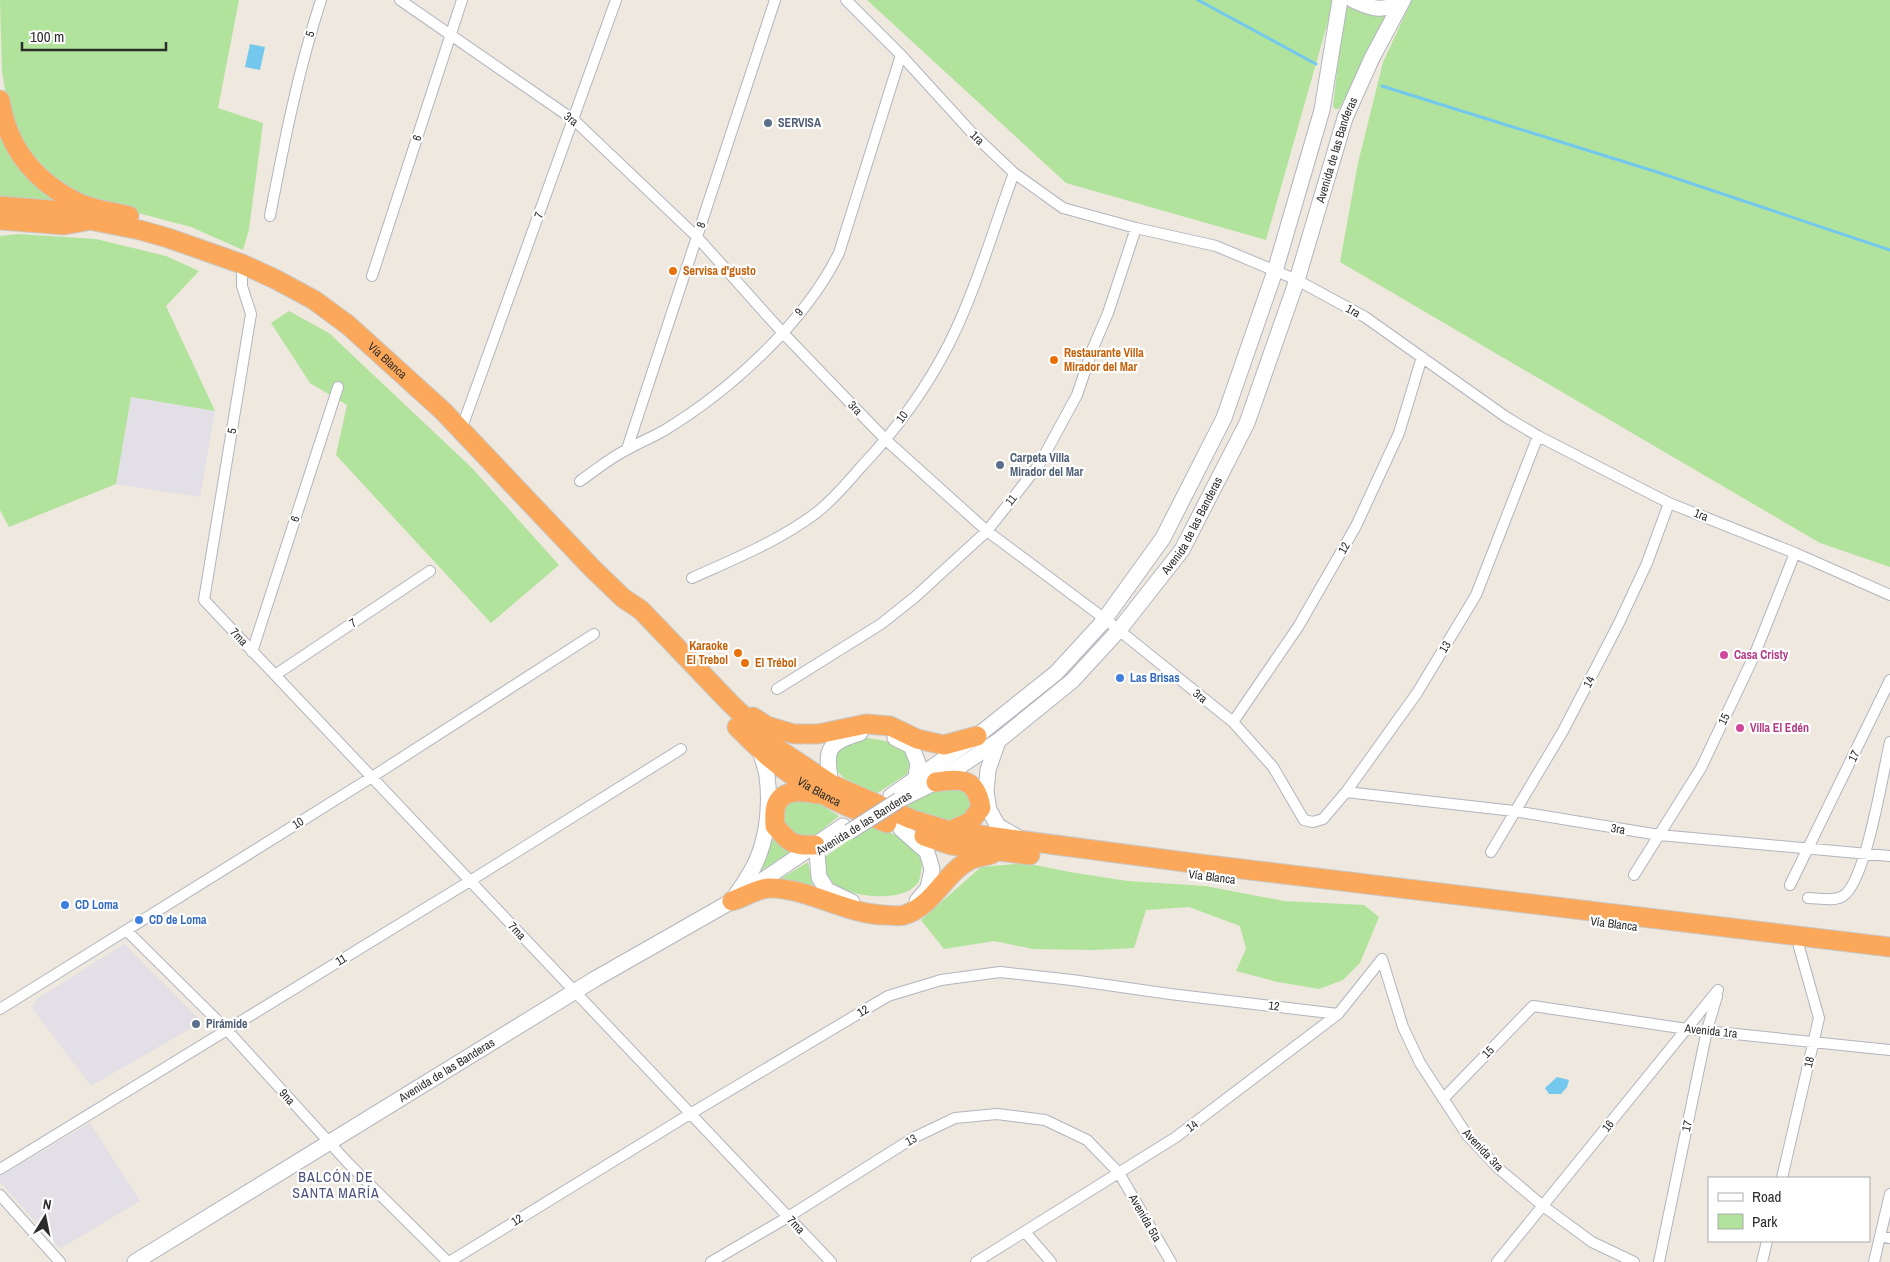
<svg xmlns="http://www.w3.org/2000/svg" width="1890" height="1262" font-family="'Archivo Narrow',sans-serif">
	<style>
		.industrial { fill: #e2dfe6 }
		.green { fill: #b1e39c }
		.water { fill: #74c8ee }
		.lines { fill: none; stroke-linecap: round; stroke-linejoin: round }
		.stream { stroke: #74c8ee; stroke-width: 3 }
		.street-casing { stroke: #b2b4bf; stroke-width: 12 }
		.secondary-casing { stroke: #b2b4bf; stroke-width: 17 }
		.highway-casing { stroke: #c8c8c8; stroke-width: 21 }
		.street { stroke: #fff; stroke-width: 10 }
		.secondary { stroke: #fff; stroke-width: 15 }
		.highway { stroke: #fca85b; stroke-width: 19 }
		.secondary-bridge-casing { stroke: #b2b4bf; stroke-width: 17; stroke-linecap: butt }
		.secondary-bridge { stroke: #fff; stroke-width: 15 }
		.service-dot { fill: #5c6f8a; stroke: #fff; stroke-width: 2 }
		.food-dot { fill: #e8710a; stroke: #fff; stroke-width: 2 }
		.hotel-dot { fill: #d1479c; stroke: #fff; stroke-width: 2 }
		.shop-dot { fill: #3f7fe0; stroke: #fff; stroke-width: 2 }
		.labels { text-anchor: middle; stroke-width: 4.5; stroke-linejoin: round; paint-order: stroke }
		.street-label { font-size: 12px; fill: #2c2c2c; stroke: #fff }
		.service-label { font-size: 12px; font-weight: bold; fill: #4e5e75; stroke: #fff; text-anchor: start }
		.food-label { font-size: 12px; font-weight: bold; fill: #c56008; stroke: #fff; text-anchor: start }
		.hotel-label { font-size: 12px; font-weight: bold; fill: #b23c85; stroke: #fff; text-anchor: start }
		.shop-label { font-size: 12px; font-weight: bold; fill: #366cbe; stroke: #fff; text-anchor: start }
		.neighbourhood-label { font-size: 14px; letter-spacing: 1px; fill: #4d537d; stroke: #fff }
	</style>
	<rect width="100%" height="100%" fill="#eee8df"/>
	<path class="industrial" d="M131,397l84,14 -15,86 -84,-13z
		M124,944l78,78 -111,64 -59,-78 5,-9z
		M90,1123l50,78 -80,48 -60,-67v-6z"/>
	<path class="green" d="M0,0h239l-21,108 45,15 -14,106 -6,21 -52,-23 -106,-28 -34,-21 -22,-22 -18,-31 -9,-53z
		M867,0h467l-68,240 -200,-57z
		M1412,0h478v567l-70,-24 -480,-281 18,-99 25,-101z
		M1351,5l30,9 5,3 -1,4 -46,88h-4l-2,-3 11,-94 3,-6z
		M0,124l77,81 -77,-6z
		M19,234l77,5 70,17 33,15 -33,35 49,105 -84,-14 -15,87 -107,43 -9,-17v-274z
		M289,311l40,22 143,135 87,97 -68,58 -155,-168 11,-50 -37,-22 -39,-60z
		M859,737c19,2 35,4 51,16l1,9 -4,12 -31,20 -32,-16 -11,-11v-12l10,-11z
		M954,783l19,14 -3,19 -17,6 -31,-8 -18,-8 38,-19z
		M789,798l26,3 24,15 -27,22h-11l-20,-12v-20z
		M871,825c12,6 28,10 39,18 8,6 14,17 11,27 0,3 -1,8 -2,11 -13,23 -69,17 -86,2 -7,-7 -9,-15 -11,-24z
		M773,837l21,13 -35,22z
		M808,862l5,25 -36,-6z
		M1025,863l50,10 53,8 77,5 79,15 80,4 15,12 -19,46 -17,17 -24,9 -41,-7 -42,-11 10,-22 -6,-23 -51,-19 -43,3 -12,38 -40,2 -61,-1 -39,-8 -50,8 -23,-29 60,-53z"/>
	<path class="water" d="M250,44l15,3 -5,23 -15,-3z
		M1557,1077l12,3 -2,7 -6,7h-12l-4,-6z"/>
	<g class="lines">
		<path class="stream" d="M1198,0l118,64
			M1382,86l278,87 230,77"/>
		<g class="street-casing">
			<path id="street" d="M400,0l174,120 123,117 85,95 104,108 101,91 118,88 128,103 40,45 31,53 9,2 10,-3 23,-27 71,-99 59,-98 62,-159
				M846,0l55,55 72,79 41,39 49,35 73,20 80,18 81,34 68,37 141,100 32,19 131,67 126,50 95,42
				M270,216c14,-73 28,-145 51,-216
				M242,264v22l9,28 -47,286 627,662
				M372,276l90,-276
				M461,430l155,-430
				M627,449l148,-449
				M580,481c16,-11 31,-24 48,-32 12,-7 25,-12 37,-19 66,-40 140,-108 174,-177l62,-198
				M692,578c42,-19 87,-37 124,-65 17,-13 31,-30 45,-46 35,-37 65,-78 88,-123 27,-54 44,-114 65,-171
				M252,652l86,-265
				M275,675l155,-104
				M777,689l104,-65 34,-27 72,-66 26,-33 27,-35 37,-68 16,-47 15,-35 28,-85
				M1233,722l65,-95 58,-101 43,-93 23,-76
				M1346,792l168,19 145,24 231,21
				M1491,852l72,-121 56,-108 28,-60 22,-60
				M1634,875l67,-107 53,-112 41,-103
				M1790,885l100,-205
				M1808,898c11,0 26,4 35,-2 23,-14 40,-124 47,-154
				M127,931l100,99 121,133 100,99
				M1382,959l21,68 17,36 47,72 31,33 45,38 49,36 42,20
				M0,1009l372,-232 222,-143
				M1443,1099l90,-93 154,23 203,21
				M0,1169l470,-288 211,-132
				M1782,1178l37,-160 -20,-71
				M0,1195l60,67
				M1025,1232l26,30
				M1880,1236l10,2
				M449,1262l241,-148 198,-118 53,-16 59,-8 72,8 98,14 168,20
				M711,1262l77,-45 125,-79 42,-20 42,-4 48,6 42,20 32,33 52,89
				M976,1262l200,-125 162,-123 44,-55
				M1497,1262l221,-272
				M1659,1262l48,-232 10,-34
				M1762,1262l5,-21
				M1874,1262l16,-68"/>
		</g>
		<g class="secondary-casing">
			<g id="secondary">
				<path d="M1353,0c19,9 32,13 50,0"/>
				<path d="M895,738l16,8 7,17 -2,14"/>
				<path d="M998,741l-10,29 -2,22 3,18 9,16 21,12"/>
				<path d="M831,784c-6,-34 -5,-41 29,-51"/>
				<path d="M891,796l86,-60 79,-63 45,-49 62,-86 61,-120 51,-147 47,-161 18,-110"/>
				<path id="s1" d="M899,800l37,-18 62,-41 74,-60 47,-51 63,-80 65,-127 50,-143 48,-162 27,-60 31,-58"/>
				<path d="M901,829l26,23 5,17 -4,19 -11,13"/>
				<path d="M817,853l2,24 8,13 25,12"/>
				<path d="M735,896c6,-8 12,-17 17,-26 15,-27 19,-63 15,-94 -1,-8 -5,-17 -7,-26"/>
				<path id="s2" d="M135,1262l460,-283 137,-78 111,-75"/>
			</g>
		</g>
		<g class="highway-casing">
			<g id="highway">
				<path d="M0,100c8,50 36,83 81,104 15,6 33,8 48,12"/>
				<path id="s3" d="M0,206l63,5 26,9 51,10 28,8 74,26 33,15 39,21 34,25 95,86 148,156 32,31 18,12 89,93 48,46 53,35 80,35 39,12 250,33 690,83"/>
				<path d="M0,220l64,5 22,-4"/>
				<path d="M753,717l14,9 27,8h24l48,-10 24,2 27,13 27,6 33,-9"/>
				<path id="s4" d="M737,727c25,26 54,51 87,68 20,11 42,19 63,28"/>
				<path d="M936,782c26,-4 40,-4 45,26l-11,14 -20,9"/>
				<path d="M924,836l27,9 79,10"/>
				<path d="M815,845c-23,1 -25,-2 -40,-19 0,-6 -1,-14 1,-20 6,-18 27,-15 41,-12"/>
				<path d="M732,901c10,-3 29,-14 39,-13 40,1 74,26 114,27 5,0 13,2 19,0 30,-9 40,-42 66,-55 6,-3 15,-4 22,-6"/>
			</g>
		</g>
		<use href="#street" class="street"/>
		<use href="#secondary" class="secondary"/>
		<use href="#highway" class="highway"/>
		<g class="secondary-bridge-casing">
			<path id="secondary-bridge" d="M849,832l50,-32"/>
		</g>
		<use href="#secondary-bridge" class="secondary-bridge"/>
	</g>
	<g class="service-dot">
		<circle cx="768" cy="123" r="5"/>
		<circle cx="1000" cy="465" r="5"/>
		<circle cx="196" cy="1024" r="5"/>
	</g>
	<g class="food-dot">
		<circle cx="673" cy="271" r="5"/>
		<circle cx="1054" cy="360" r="5"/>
		<circle cx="738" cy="653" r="5"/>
		<circle cx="745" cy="663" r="5"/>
	</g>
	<g class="hotel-dot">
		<circle cx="1724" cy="655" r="5"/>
		<circle cx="1740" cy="728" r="5"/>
	</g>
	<g class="shop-dot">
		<circle cx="1120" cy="678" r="5"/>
		<circle cx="65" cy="905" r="5"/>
		<circle cx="139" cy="920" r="5"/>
	</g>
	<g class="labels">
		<g class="street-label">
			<text transform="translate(310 34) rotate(-72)" y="4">5</text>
			<text transform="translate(571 119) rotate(38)" y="4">3ra</text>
			<text transform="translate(417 138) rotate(-72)" y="4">6</text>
			<text transform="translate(977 138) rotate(45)" y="4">1ra</text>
			<text dy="4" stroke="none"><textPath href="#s1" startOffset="812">Avenida de las Banderas</textPath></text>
			<text transform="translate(539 215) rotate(-70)" y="4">7</text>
			<text transform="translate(701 225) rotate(-72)" y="4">8</text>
			<text transform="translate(1353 311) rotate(29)" y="4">1ra</text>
			<text transform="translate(799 312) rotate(-49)" y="4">9</text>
			<text dy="4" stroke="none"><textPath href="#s3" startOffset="426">Vía Blanca</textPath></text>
			<text transform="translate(855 408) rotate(46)" y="4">3ra</text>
			<text transform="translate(902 417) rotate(-54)" y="4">10</text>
			<text transform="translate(232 431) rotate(-81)" y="4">5</text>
			<text transform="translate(1011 500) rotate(-52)" y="4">11</text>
			<text transform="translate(1701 515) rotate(22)" y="4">1ra</text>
			<text transform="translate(295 519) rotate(-72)" y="4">6</text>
			<text dy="4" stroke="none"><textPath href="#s1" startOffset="408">Avenida de las Banderas</textPath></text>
			<text transform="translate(1344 548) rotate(-60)" y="4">12</text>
			<text transform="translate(353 623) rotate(-34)" y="4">7</text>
			<text transform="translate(239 637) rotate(47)" y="4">7ma</text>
			<text transform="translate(1445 647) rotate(-59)" y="4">13</text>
			<text transform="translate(1589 682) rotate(-62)" y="4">14</text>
			<text transform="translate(1200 696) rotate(39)" y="4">3ra</text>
			<text transform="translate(1724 719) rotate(-65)" y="4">15</text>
			<text transform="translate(1854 756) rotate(-64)" y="4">17</text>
			<text dy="4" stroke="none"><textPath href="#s4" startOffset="105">Vía Blanca</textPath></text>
			<text transform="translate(298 823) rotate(-32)" y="4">10</text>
			<text transform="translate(864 823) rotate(-32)" y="4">Avenida de las Banderas</text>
			<text transform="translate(1618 829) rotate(10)" y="4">3ra</text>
			<text transform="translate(1212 877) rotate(7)" y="4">Vía Blanca</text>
			<text transform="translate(1614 924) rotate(7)" y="4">Vía Blanca</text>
			<text transform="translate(517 931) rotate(47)" y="4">7ma</text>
			<text transform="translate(341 960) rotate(-31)" y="4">11</text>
			<text transform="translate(1274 1006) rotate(7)" y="4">12</text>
			<text transform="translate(863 1011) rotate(-31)" y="4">12</text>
			<text transform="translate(1711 1031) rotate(6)" y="4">Avenida 1ra</text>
			<text transform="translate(1488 1052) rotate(-46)" y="4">15</text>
			<text transform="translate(1809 1062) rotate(-77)" y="4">18</text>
			<text dy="4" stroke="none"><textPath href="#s2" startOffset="366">Avenida de las Banderas</textPath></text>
			<text transform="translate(287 1097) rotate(48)" y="4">9na</text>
			<text transform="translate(1192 1126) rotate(-37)" y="4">14</text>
			<text transform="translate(1608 1126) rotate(-51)" y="4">16</text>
			<text transform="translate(1687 1126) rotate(-78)" y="4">17</text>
			<text transform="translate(911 1140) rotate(-29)" y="4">13</text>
			<text transform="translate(1483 1150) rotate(47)" y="4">Avenida 3ra</text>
			<text transform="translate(1145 1218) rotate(60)" y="4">Avenida 5ta</text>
			<text transform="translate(517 1220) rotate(-32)" y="4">12</text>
			<text transform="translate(796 1225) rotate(47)" y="4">7ma</text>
		</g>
		<g class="service-label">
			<text x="778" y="127">SERVISA</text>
			<text x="1010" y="462">Carpeta Villa<tspan x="1010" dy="14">Mirador del Mar</tspan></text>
			<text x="206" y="1028">Pirámide</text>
		</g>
		<g class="food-label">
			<text x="683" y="275">Servisa d'gusto</text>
			<text x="1064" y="357">Restaurante Villa<tspan x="1064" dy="14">Mirador del Mar</tspan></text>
			<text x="728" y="650" text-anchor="end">Karaoke<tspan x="728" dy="14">El Trebol</tspan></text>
			<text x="755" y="667">El Trébol</text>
		</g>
		<g class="hotel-label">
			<text x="1734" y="659">Casa Cristy</text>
			<text x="1750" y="732">Villa El Edén</text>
		</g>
		<g class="shop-label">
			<text x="1130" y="682">Las Brisas</text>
			<text x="75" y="909">CD Loma</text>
			<text x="149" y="924">CD de Loma</text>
		</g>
		<g class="neighbourhood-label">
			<text x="336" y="1182">BALCÓN DE<tspan x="336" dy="16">SANTA MARÍA</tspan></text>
		</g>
	</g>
	<rect x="1708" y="1177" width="162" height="65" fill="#ffffff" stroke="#ababab"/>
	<rect x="1718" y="1193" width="25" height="8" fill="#ffffff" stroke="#ababab"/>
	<text x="1752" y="1202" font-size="15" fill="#2c2c2c">Road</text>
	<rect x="1718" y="1214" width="25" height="15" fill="#b1e39c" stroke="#ababab"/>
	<text x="1752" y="1227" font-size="15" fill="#2c2c2c">Park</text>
	<g transform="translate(45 1217) rotate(10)" stroke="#ffffff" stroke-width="4" paint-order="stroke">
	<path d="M0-4L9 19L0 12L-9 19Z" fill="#2c2c2c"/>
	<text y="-8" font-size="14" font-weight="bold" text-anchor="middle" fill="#2c2c2c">N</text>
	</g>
	<path d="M22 42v8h144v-8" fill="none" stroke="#2c2c2c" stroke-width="2.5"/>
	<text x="30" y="42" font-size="15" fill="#2c2c2c" stroke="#ffffff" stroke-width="4" paint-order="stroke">100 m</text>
</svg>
